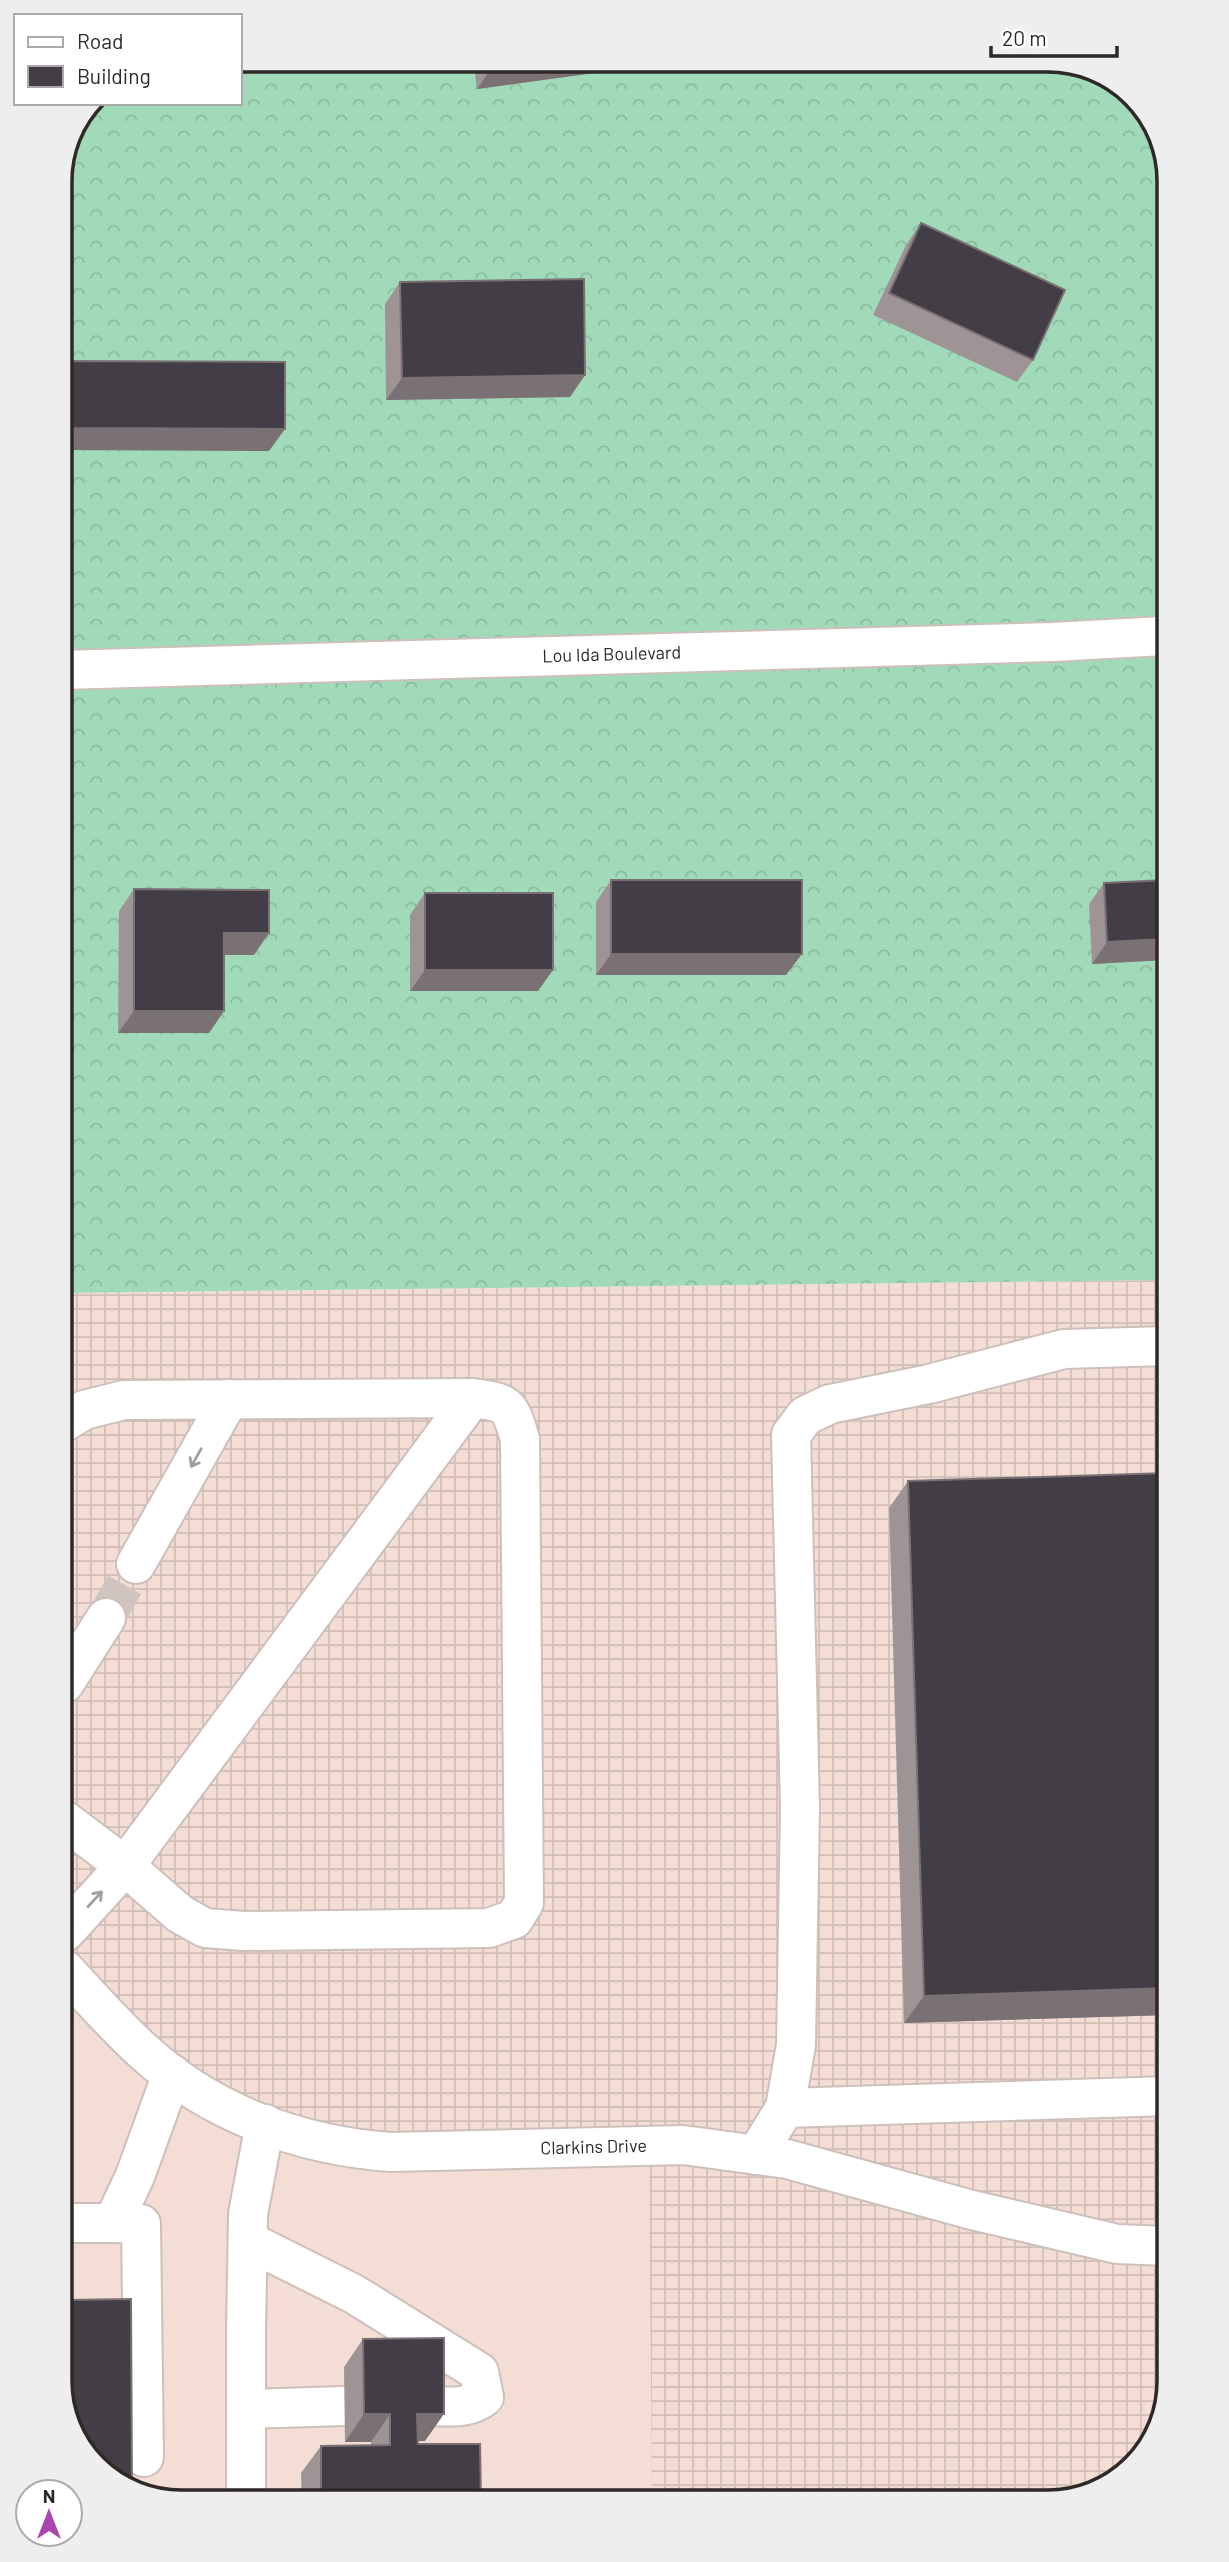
<svg xmlns="http://www.w3.org/2000/svg" width="1229" height="2562" font-family="Barlow,sans-serif">
	<style>
		.built { fill: #f3ddd5 }
		.industrial { fill: url(#industrial-grid) }
		.forest { fill: url(#forest-crowns) }
		.lines { fill: none; stroke-linecap: round; stroke-linejoin: round }
		.minor-tunnel { stroke: #d0c4c0; stroke-width: 38; stroke-dasharray: 38 19; stroke-linecap: butt }
		.minor-casing { stroke: #cdc0bb; stroke-width: 42 }
		.minor { stroke: #fff; stroke-width: 38 }
		.wall { fill: #9e9496 }
		.shaded-wall { fill: #7a7175 }
		.building { fill: #433d45; stroke: #7a7175; stroke-width: 2 }
		.oneway { stroke: #a19f9e }
		.labels { text-anchor: middle; stroke-width: 7; stroke-linejoin: round; paint-order: stroke }
		.street-label { font-size: 18px; fill: #2e2927; stroke: #fff }
		.rim { fill: none; stroke: #2e2927; stroke-width: 3.5 }
	</style>
	<defs>
		<pattern id="industrial-grid" width="8" height="8" patternUnits="userSpaceOnUse" patternTransform="scale(1.75)"><rect width="8" height="8" fill="#f3ddd5"/><path d="M0 4h8M4 0v8" fill="none" stroke="#d1beb7"/></pattern>
		<pattern id="forest-crowns" width="20" height="18" patternUnits="userSpaceOnUse" patternTransform="scale(1.75)"><rect width="20" height="18" fill="#a0dab9"/><path d="M2 6a3 3 0 1 1 6 0M12 15a3 3 0 1 1 6 0" fill="none" stroke="#8abb9f"/></pattern>
	</defs>
	<rect width="100%" height="100%" fill="#f9ebe6"/>
	<path class="built" d="M65,1970l585,175 2,354 -480,3 -66,-25 -40,-56z"/>
	<path class="industrial" d="M1166,1280l3,1102 -24,73 -57,41 -436,3 -3,-353 -258,6 -167,-44 -159,-138 -2,-677z"/>
	<path class="forest" d="M1057,60l66,25 40,56 3,1139 -1103,13 -3,-1120 31,-70h149v-35z"/>
	<g class="lines">
		<path class="minor-tunnel" d="M106,1618l30,-54"/>
		<g class="minor-casing">
			<g id="minor">
				<path id="s1" d="M61,670l991,-28 112,-6"/>
				<path d="M63,1423l21,-13 40,-10 348,-2c37,5 37,5 48,41l4,464 -10,16 -25,9 -245,3 -39,-3 -25,-14 -55,-48 -61,-46"/>
				<path d="M136,1564l93,-165"/>
				<path d="M64,1684l42,-66"/>
				<path d="M65,1932l60,-66 347,-468"/>
				<path id="s2" d="M65,1970c25,27 50,56 78,81 67,62 158,95 248,101l292,-7 104,14 185,51 145,34 52,2"/>
				<path d="M785,2108l384,-12"/>
				<path d="M756,2155l29,-47 11,-63 4,-238 -9,-372 14,-19 25,-12 99,-20 135,-35 102,-3"/>
				<path d="M65,2223h48l22,-47 37,-102"/>
				<path d="M113,2223l28,1 3,233"/>
				<path d="M248,2241l106,53 125,78 5,25c-16,13 -39,9 -59,9"/>
				<path d="M246,2409l99,-3"/>
				<path d="M246,2502v-169l2,-119 17,-90"/>
			</g>
		</g>
		<use href="#minor" class="minor"/>
	</g>
	<path class="wall" d="M667,63l-190,26 -3,-24z
		M921,223l112,137 -16,22 -144,-67 33,-70z
		M400,282l185,93 -15,22 -184,3 -1,-96z
		M611,880l175,95h-190v-73z
		M1165,880v80l-73,4 -3,-60 15,-21z
		M134,889l120,66h-30v56l-15,22h-91l1,-122z
		M425,893l113,98h-128v-76z
		M1167,1473l1,542 -264,8 -15,-515 19,-27z
		M363,2339l62,102h-7v3l63,56 -179,1 -1,-28 20,-27 50,-1v-3h-26l-1,-75z"/>
	<path class="shaded-wall" d="M667,63l-190,26 15,-22 14,-2z
		M585,375l-15,22 -184,3 16,-22z
		M60,428l225,1 -16,22 -208,-1z
		M224,933h45l-15,22h-45z
		M1165,939v21l-73,4 15,-22z
		M611,954h191l-16,21h-190z
		M425,970h128l-15,21h-128z
		M134,1011h90l-15,22h-91z
		M1168,1988v27l-264,8 20,-27z
		M364,2414h26l-19,28h-26z
		M417,2414h27l-19,27h-27z"/>
	<path class="building" d="M921,223l144,67 -32,70 -144,-67z
		M584,279l1,96 -183,3 -2,-96z
		M60,361l225,1v67l-225,-1z
		M611,880h191v74h-191z
		M1165,880v59l-58,3 -3,-59z
		M134,889l135,1v43h-45v78h-90z
		M425,893h128v77h-128z
		M1167,1473l1,515 -244,8 -16,-515z
		M131,2299l1,188 -26,-10 -40,-56v-121z
		M444,2338v76h-27l1,30h62l1,56 -160,1v-55l69,-1v-31h-26l-1,-75z"/>
	<defs><path id="oneway-shaft" d="M-6 0H5M1.5-3L5.5 0L1.5 3" fill="none" stroke-width="1.6" stroke-linecap="round" stroke-linejoin="round" transform="scale(1.75)"/></defs>
	<g class="oneway">
		<use href="#oneway-shaft" transform="translate(196 1458) rotate(119)"/>
		<use href="#oneway-shaft" transform="translate(95 1899) rotate(-47)"/>
	</g>
	<g class="labels">
		<g class="street-label">
			<text dy="6" stroke="none"><textPath href="#s1" startOffset="551">Lou Ida Boulevard</textPath></text>
			<text dy="6" stroke="none"><textPath href="#s2" startOffset="588">Clarkins Drive</textPath></text>
		</g>
	</g>
	<path d="M0 0H1229V2562H0ZM181 72H1048A109 109 0 0 1 1157 181V2381A109 109 0 0 1 1048 2490H181A109 109 0 0 1 72 2381V181A109 109 0 0 1 181 72Z" fill="#eee" fill-rule="evenodd"/>
	<path class="rim" d="M181 72H1048A109 109 0 0 1 1157 181V2381A109 109 0 0 1 1048 2490H181A109 109 0 0 1 72 2381V181A109 109 0 0 1 181 72Z"/>
	<rect x="14" y="14" width="228" height="91" fill="#ffffff" stroke="#aba9a9" stroke-width="2"/>
	<rect x="28" y="37" width="35" height="10" fill="#ffffff" stroke="#aba9a9" stroke-width="2"/>
	<text x="77" y="49" font-size="21" fill="#2e2927">Road</text>
	<rect x="28" y="66" width="35" height="21" fill="#433d45" stroke="#aba9a9" stroke-width="2"/>
	<text x="77" y="84" font-size="21" fill="#2e2927">Building</text>
	<g transform="translate(49 2513)"><circle r="33" fill="#ffffff" stroke="#aba9a9" stroke-width="2"/>
	<path d="M0-5L12 26L0 18L-12 26Z" fill="#aa47ae"/>
	<text y="-10" font-size="19" font-weight="bold" text-anchor="middle" fill="#2e2927">N</text>
	</g>
	<path d="M991 46v10h126v-10" fill="none" stroke="#2e2927" stroke-width="3.5"/>
	<text x="1002" y="46" font-size="21" fill="#2e2927" stroke="#ffffff" stroke-width="5" paint-order="stroke">20 m</text>
</svg>
